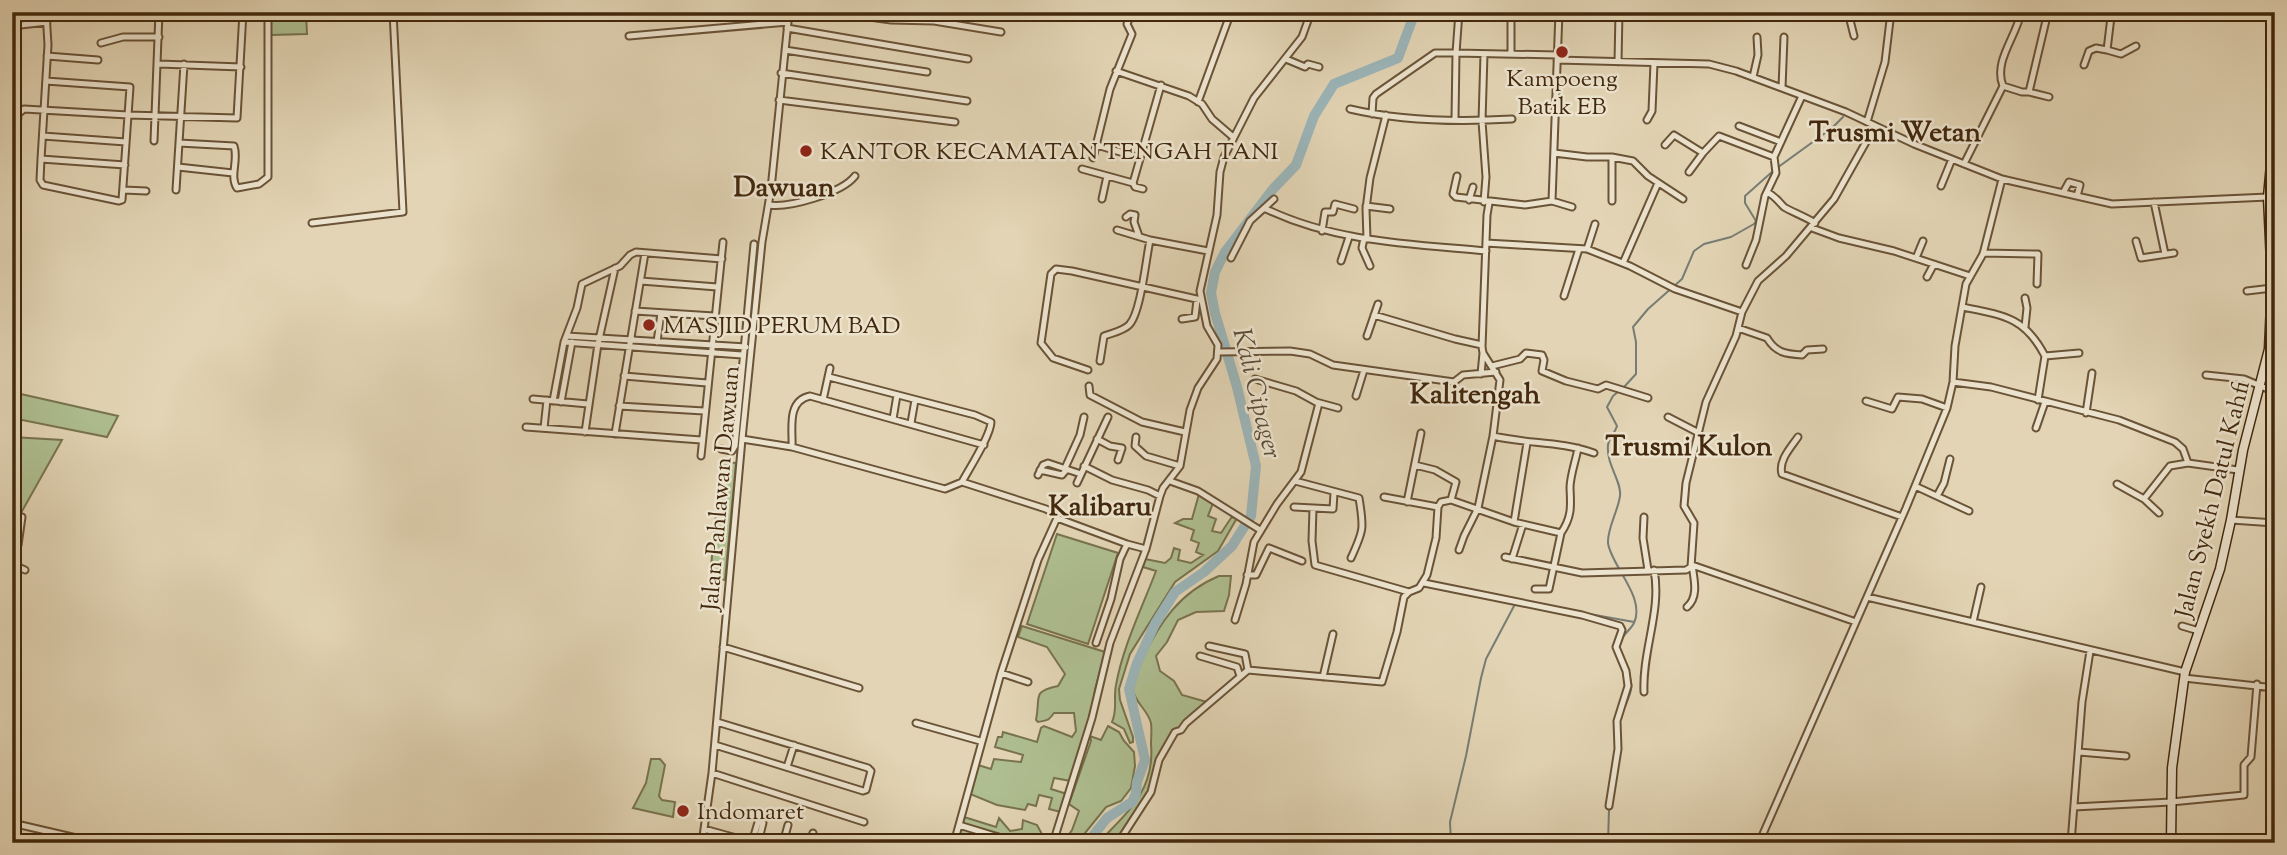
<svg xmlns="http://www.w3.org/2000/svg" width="2287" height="855" font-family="'Sorts Mill Goudy',serif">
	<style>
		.green { fill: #aebe90; stroke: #78734e; stroke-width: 2 }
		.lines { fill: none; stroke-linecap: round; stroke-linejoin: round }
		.stream { stroke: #777d74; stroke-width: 2 }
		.river { stroke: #9bb5b9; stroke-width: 10 }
		.street-casing { stroke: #6a5337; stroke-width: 9 }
		.secondary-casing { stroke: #42280d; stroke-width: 11 }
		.street { stroke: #ece3ce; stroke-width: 5 }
		.secondary { stroke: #ece3ce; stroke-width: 8 }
		.poi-dot { fill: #8f2418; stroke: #ece3ce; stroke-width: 2.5 }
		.labels { text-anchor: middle; stroke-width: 5; stroke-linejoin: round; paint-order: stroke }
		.poi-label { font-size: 24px; fill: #42280d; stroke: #ece3ce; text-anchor: start }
		.street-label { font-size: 24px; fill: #42280d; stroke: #ece3ce }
		.water-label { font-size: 26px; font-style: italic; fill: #584b38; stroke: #ece3ce }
		.quarter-label { font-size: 28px; font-weight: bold; fill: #42280d; stroke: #ece3ce }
	</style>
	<rect width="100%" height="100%" fill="#e2d4b4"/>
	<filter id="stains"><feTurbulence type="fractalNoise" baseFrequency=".00286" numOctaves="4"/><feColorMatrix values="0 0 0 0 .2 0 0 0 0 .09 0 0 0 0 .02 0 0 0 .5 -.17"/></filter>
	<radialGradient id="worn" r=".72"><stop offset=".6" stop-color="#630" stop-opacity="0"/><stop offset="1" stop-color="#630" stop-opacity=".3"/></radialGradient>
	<path class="green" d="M271,12h35l1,22 -36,1z
		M12,392l106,24 -11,21 -95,-19z
		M12,437l50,3 -41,73 -9,-1z
		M721,462l15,1 -11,117 -15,-3z
		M1199,494l14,9 -5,13 8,3 -4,12 9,2 10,-15 5,-2 1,2 -19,33 -43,31 -45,72 -11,35 1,11 13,37v5l-3,1 -6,-14 -12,-7c6,-13 1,-24 4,-37 7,-39 26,-77 40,-114l-13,-4 2,-8 20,4 6,-5 3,-10 6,2 -2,10 13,3 12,-8 -7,-3 3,-9 -8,-3 3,-10 -19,-7 8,-4h9z
		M1057,534l61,19 -30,91 -61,-20z
		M1219,576h12l-2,19 -5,16 -28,1 -18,8 -11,22 -11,14 4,15 14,10 8,14 25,7 -34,31 -22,54 -36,56h-17c30,-31 57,-53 53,-99 0,-7 1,-14 0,-21 -3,-13 -16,-20 -18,-33 0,-10 5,-21 9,-30 17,-37 38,-68 77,-84z
		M1022,626l83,26 -10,38 -4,26 -20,65 -17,-3 -3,11 16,5 -6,18 -12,-3 3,-11 -13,-3 -3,11 -8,-2 -3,6 -28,-5 -27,-11 8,-29 13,4 3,-10 27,3 2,-7 -28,-8 3,-10h4l1,-5 34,10 4,-14 3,-2c10,4 18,7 28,11l4,-6 -2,-18h-20c-6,8 -6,7 -16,9l-2,-2c5,-24 -5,-28 22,-34l7,-12 -18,-27 -29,-10z
		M1108,726l11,6 5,9 10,11 1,14 -4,22 -10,13 -15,6 -29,36h-14l9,-13 7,-19 -10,-7 22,-63 -1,-5 11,4z
		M651,759h9l5,6 -6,31 3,4 13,2 -2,15 -40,-9 13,-25z
		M964,817l32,10 3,-9 11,13 12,-2 1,-9 14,5 6,11 9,5 -29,2 -60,-18z
		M960,827l43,13 -1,3h-35l-10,-4z"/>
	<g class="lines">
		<path class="stream" d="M1777,168l55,-40 11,-11
			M1624,387l12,-13v-32l-3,-15 15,-18 34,-30 12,-28 10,-7 27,-7 23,-13 2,-3 -11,-18v-7l28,-25
			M1619,391l-6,5 -6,11 10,19c-2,7 -8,12 -9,19 -2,20 14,36 12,51 -2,15 -13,33 -12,47 3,23 38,54 26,80 -3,6 -10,11 -13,17
			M1584,613l50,9
			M1623,711c5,-13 13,-24 5,-37
			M1451,843l-1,-21 16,-66 15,-78 5,-19 28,-53
			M1608,843l1,-34"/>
		<path class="river" d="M1087,843l20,-25 25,-16 4,-9 1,-11 8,-22 -16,-71 8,-26 18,-39 20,-32 29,-20 28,-26 19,-30 5,-50 -19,-79 -22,-74 -4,-20 4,-21 10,-20 48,-63 23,-24 18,-49 20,-32 64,-26 17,-46"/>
		<g class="street-casing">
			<path id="street" d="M46,12l2,33 -7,114 84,6
				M833,12l58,8 43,1 67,11
				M1459,12l-3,41 101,2
				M1848,12l6,24
				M2102,12l9,5 -4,33 14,4 15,-8
				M2123,15v-3
				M12,16l21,-4
				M223,17l18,-5
				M12,26l35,-4
				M787,28l181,31
				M629,36l159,-14
				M101,43l22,-6h36
				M785,50l142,22
				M1511,54v-42
				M47,56l51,4
				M1286,59l19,8 3,-3 11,3
				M1557,60l152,4 27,7 110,41 68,32 88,35 110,25 156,-7
				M1618,62l1,-50
				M159,64l82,3
				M2084,65l5,-14 7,-3 11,2
				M1116,71l73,25 13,8 10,15 21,18
				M781,73l186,28
				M1753,77l5,-22 -1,-18
				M2003,86l19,6h7l19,-80
				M1782,88l2,-51
				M2029,92l20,5
				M779,100l176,22
				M1198,102l33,-90
				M1350,109c51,12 110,13 162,10
				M1372,114l1,-16 3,-4 59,-41h21l-1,66
				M1647,120l5,-9 2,-48
				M1867,122l18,-60 6,-50
				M1739,126l42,16
				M17,130l1,-16 6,-5 104,6 109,3 6,-106
				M43,136l83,6
				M154,141l5,-129
				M179,143l55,3c5,14 -5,30 3,42l22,-4 9,-7v-165
				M1097,145l43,13
				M1665,145l9,-10 29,18 16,-17 55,21
				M1554,153l33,4h25l21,4 15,15 35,23
				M1093,158l17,-69 22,-55 -5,-10 5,-12
				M41,159l-1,21 3,5 76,16 3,-1 8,-113 -84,-6
				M1964,164l39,-78c-10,-25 14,-50 18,-74
				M178,167l55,6
				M1082,169l51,14 2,4 8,2
				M1689,172l14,-19
				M1457,176l-4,18 3,3 69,8 27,-4 7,-189
				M1133,183l28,-98
				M1941,186l11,-27
				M124,190l22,1
				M176,190l8,-126
				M1767,192c8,4 11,9 17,15 4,3 24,11 31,16
				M2063,193l6,-11 11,3 -3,11
				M1102,199l5,-23
				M1469,200l4,-13
				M1552,201l20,6
				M1612,201v-44
				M1484,202l2,-25 -4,-56 2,-67
				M2154,202l11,52
				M769,205c20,3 73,-12 86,-29
				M1366,206l24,3
				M1264,208c69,34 146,36 222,43
				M1126,217l4,-3 5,1 -1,7 5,14
				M312,223l91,-11 -10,-200
				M1812,228l27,10 55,13 76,25
				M1117,230l33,10 58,11
				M1322,231l3,-19h8l2,-8 19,5
				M1364,238l-2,10 8,18
				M1367,239l-1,-30 4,-31 16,-63
				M2136,241l5,17 33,-5
				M1486,243l101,6 43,17 45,23 67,23
				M1587,249l8,-25
				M1983,253l55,1 -1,30
				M1231,258l19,-37 24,-22
				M1916,258l7,-17
				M1341,261l8,-24
				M1623,263l35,-80
				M1746,265l10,-25 9,-44 11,-23 -2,-16 28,-61
				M1927,277l7,-13
				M641,281l76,6
				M2247,291l25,-3
				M1564,296l15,-47
				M1962,307c41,8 63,10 83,49
				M635,311l79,5
				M1374,315l81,24 27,6
				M1182,319l13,-2 2,-17
				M2025,327l2,-19 -2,-10
				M1738,328l29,10c9,15 19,16 35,17l5,-5 16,-1
				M567,336l179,11
				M1367,336l11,-32
				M564,342l178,13
				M657,342l4,-29
				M1218,352l72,-1 20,3 23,11 121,17 9,-7 33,-3
				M1100,361l4,-25c8,-3 19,-5 25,-11 12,-12 17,-67 21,-85
				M1492,366l28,-7 6,-6 16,2 2,5 -2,11 24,10 32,8 8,-4 42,13
				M1088,370l-35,-12 -12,-15 10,-69 5,-5 16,2 129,29
				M1481,374l2,-21
				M2206,375l38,4 31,13
				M624,376l83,7
				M1255,379l41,12 20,11 22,6
				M1953,382l38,5 128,33 56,22 8,7 5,14 50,7
				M1089,386l1,9 52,27 43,10
				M1356,396l8,-26
				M533,399l55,5
				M823,400l7,-32
				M2038,400l7,-44 34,-3
				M553,401l11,-59 13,-34 5,-24 38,-18 10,-11 6,-3 86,7
				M1866,401l26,8 6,-12 24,2 25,9
				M561,402l11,-60
				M619,406l85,5
				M2086,413l6,-40
				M1668,417l29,15
				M893,419l4,-24
				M911,423l4,-23
				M526,427l175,13
				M544,428l3,-28
				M2036,428l9,-26
				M585,432l13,-88 17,-76
				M615,434l30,-181
				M1493,436c34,8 68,5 101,17
				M1136,437l-1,9 11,10 34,10
				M1798,437c-7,10 -20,24 -16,37l120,43
				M742,439l50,8 153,42 17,-7c7,-13 29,-47 29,-60l-16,-7 -146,-38
				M1097,439l13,7 12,2 -4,12
				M792,447c1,-17 -6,-46 18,-51l174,49
				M721,449l11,2 3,-5 19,-202
				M701,456l22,-214
				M1415,465l20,5 21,12 -5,18
				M1084,466l28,14 36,10 12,6
				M1065,468l15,-33 4,-18
				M1040,470l22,5 5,-6
				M1038,475l5,-10 5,-2 33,11
				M1170,481l28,10 62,39
				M1295,481l64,17c5,30 5,32 -8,60
				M962,482l84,27 9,5 2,4 70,26 19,5
				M1077,483l31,-66
				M2117,484l27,15
				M1915,486l54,25
				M1937,496l7,-13 6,-24
				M1384,497l54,10
				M1407,502l14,-69
				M1294,507l39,2 1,-16
				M1313,508l-1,33 3,24 94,27
				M2159,513l-15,-14 26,-33 18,-3
				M1644,517l-1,21 5,32
				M2231,520l44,3
				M1514,522l13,-79
				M1561,533c11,-16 10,-27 9,-45 0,-12 6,-28 8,-40
				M1459,550l5,-14 14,-28 15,-72 7,-56 -17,-27 -1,-6 5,-132 2,-12
				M12,556l6,-11 4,-28
				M1505,557l77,16 104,-3 5,-3 3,-44 -10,-17 2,-23 20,-81 30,-66 6,-24 16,-31 28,-25 48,-57 41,-73
				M1512,559l11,-35
				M12,564l13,6
				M1247,575h9l13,-27 33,13
				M1424,583l158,32 38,11 2,4 -6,17 10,24 2,15 -11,35 1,28 -9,57
				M1867,597l318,75
				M1687,607c12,-10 7,-28 5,-42l164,57
				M1235,620l11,-36 8,-42 23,-38 24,-32 18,-69
				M1973,622l8,-35
				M2182,626l17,5
				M1096,643l15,-44 9,-40 7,-15
				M1209,646l36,8 3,16
				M723,647l136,41
				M1200,656l37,11 3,9
				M1001,673l27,9
				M1323,677l10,-43
				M2184,678l91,10
				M1644,692c-2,-41 18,-82 10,-122
				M916,723l64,18
				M715,745l148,46 3,-1 5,-19 -3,-3 -151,-46
				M2079,752l47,4
				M787,767l7,-22
				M712,773l152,49
				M2074,807l97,-5 73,-7v-30l7,-8 6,-73
				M12,823l86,20
				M959,825l59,18
				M704,829l47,13 2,-3 18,4
				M703,835l28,8
				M753,839l6,-20 4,4 -4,16
				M702,843l10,-70 30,-334 20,-197 9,-53 18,-177
				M783,843l5,-18
				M809,843l4,-10
				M954,843l47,-170 37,-113 19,-42
				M1053,843l39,-125 18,-75 36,-94 14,-53 3,-8 17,-22 10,-56 8,-22 19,-29 1,-14 -11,-19 -7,-35 17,-76 3,-43 4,-15 30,-59 48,-61 9,-25
				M1118,843l33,-51 8,-32 16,-28 6,-2 5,-7 62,-53 134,12 15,-50 7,-35 5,-5 10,-4 8,-13 9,-37 2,-31 3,-5 10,-2 63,22 47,11 -12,56h-14
				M1759,843l147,-335 41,-100 6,-26 2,-36 11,-62 17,-30 19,-75
				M2071,843l11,-141 8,-51
				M2248,843v-2"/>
		</g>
		<g class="secondary-casing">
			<path id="secondary" d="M2171,843l1,-75 13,-96 35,-103 11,-49 12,-70 26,-101 3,-66 -4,-86 7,-76"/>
		</g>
		<use href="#street" class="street"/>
		<use href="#secondary" class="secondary"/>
	</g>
	<g class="poi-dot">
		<circle cx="1562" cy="52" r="7"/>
		<circle cx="806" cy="151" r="7"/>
		<circle cx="649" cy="325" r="7"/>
		<circle cx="683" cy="811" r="7"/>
	</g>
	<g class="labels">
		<g class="poi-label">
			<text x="1562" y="86" text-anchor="middle">Kampoeng<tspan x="1562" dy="28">Batik EB</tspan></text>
			<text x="820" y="159">KANTOR KECAMATAN TENGAH TANI</text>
			<text x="663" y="333">MASJID PERUM BAD</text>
			<text x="697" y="819">Indomaret</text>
		</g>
		<g class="street-label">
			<text transform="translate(720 488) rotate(-85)" y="8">Jalan Pahlawan Dawuan</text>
			<text transform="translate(2212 499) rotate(-76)" y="8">Jalan Syekh Datul Kahfi</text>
		</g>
		<g class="water-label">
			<text transform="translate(1258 393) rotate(76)" y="9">Kali Cipager</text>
		</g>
		<g class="quarter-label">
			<text x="1895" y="141">Trusmi Wetan</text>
			<text x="784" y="196">Dawuan</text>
			<text x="1475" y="403">Kalitengah</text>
			<text x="1689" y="455">Trusmi Kulon</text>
			<text x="1100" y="515">Kalibaru</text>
		</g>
	</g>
	<rect width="2287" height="855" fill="none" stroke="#e2d4b4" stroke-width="42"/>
	<rect x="14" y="14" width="2259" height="827" fill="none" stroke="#42280d" stroke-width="3.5"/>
	<rect x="21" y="21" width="2245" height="813" fill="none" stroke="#42280d" stroke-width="2"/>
	<rect width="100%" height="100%" filter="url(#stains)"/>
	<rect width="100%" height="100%" fill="url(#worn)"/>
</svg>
